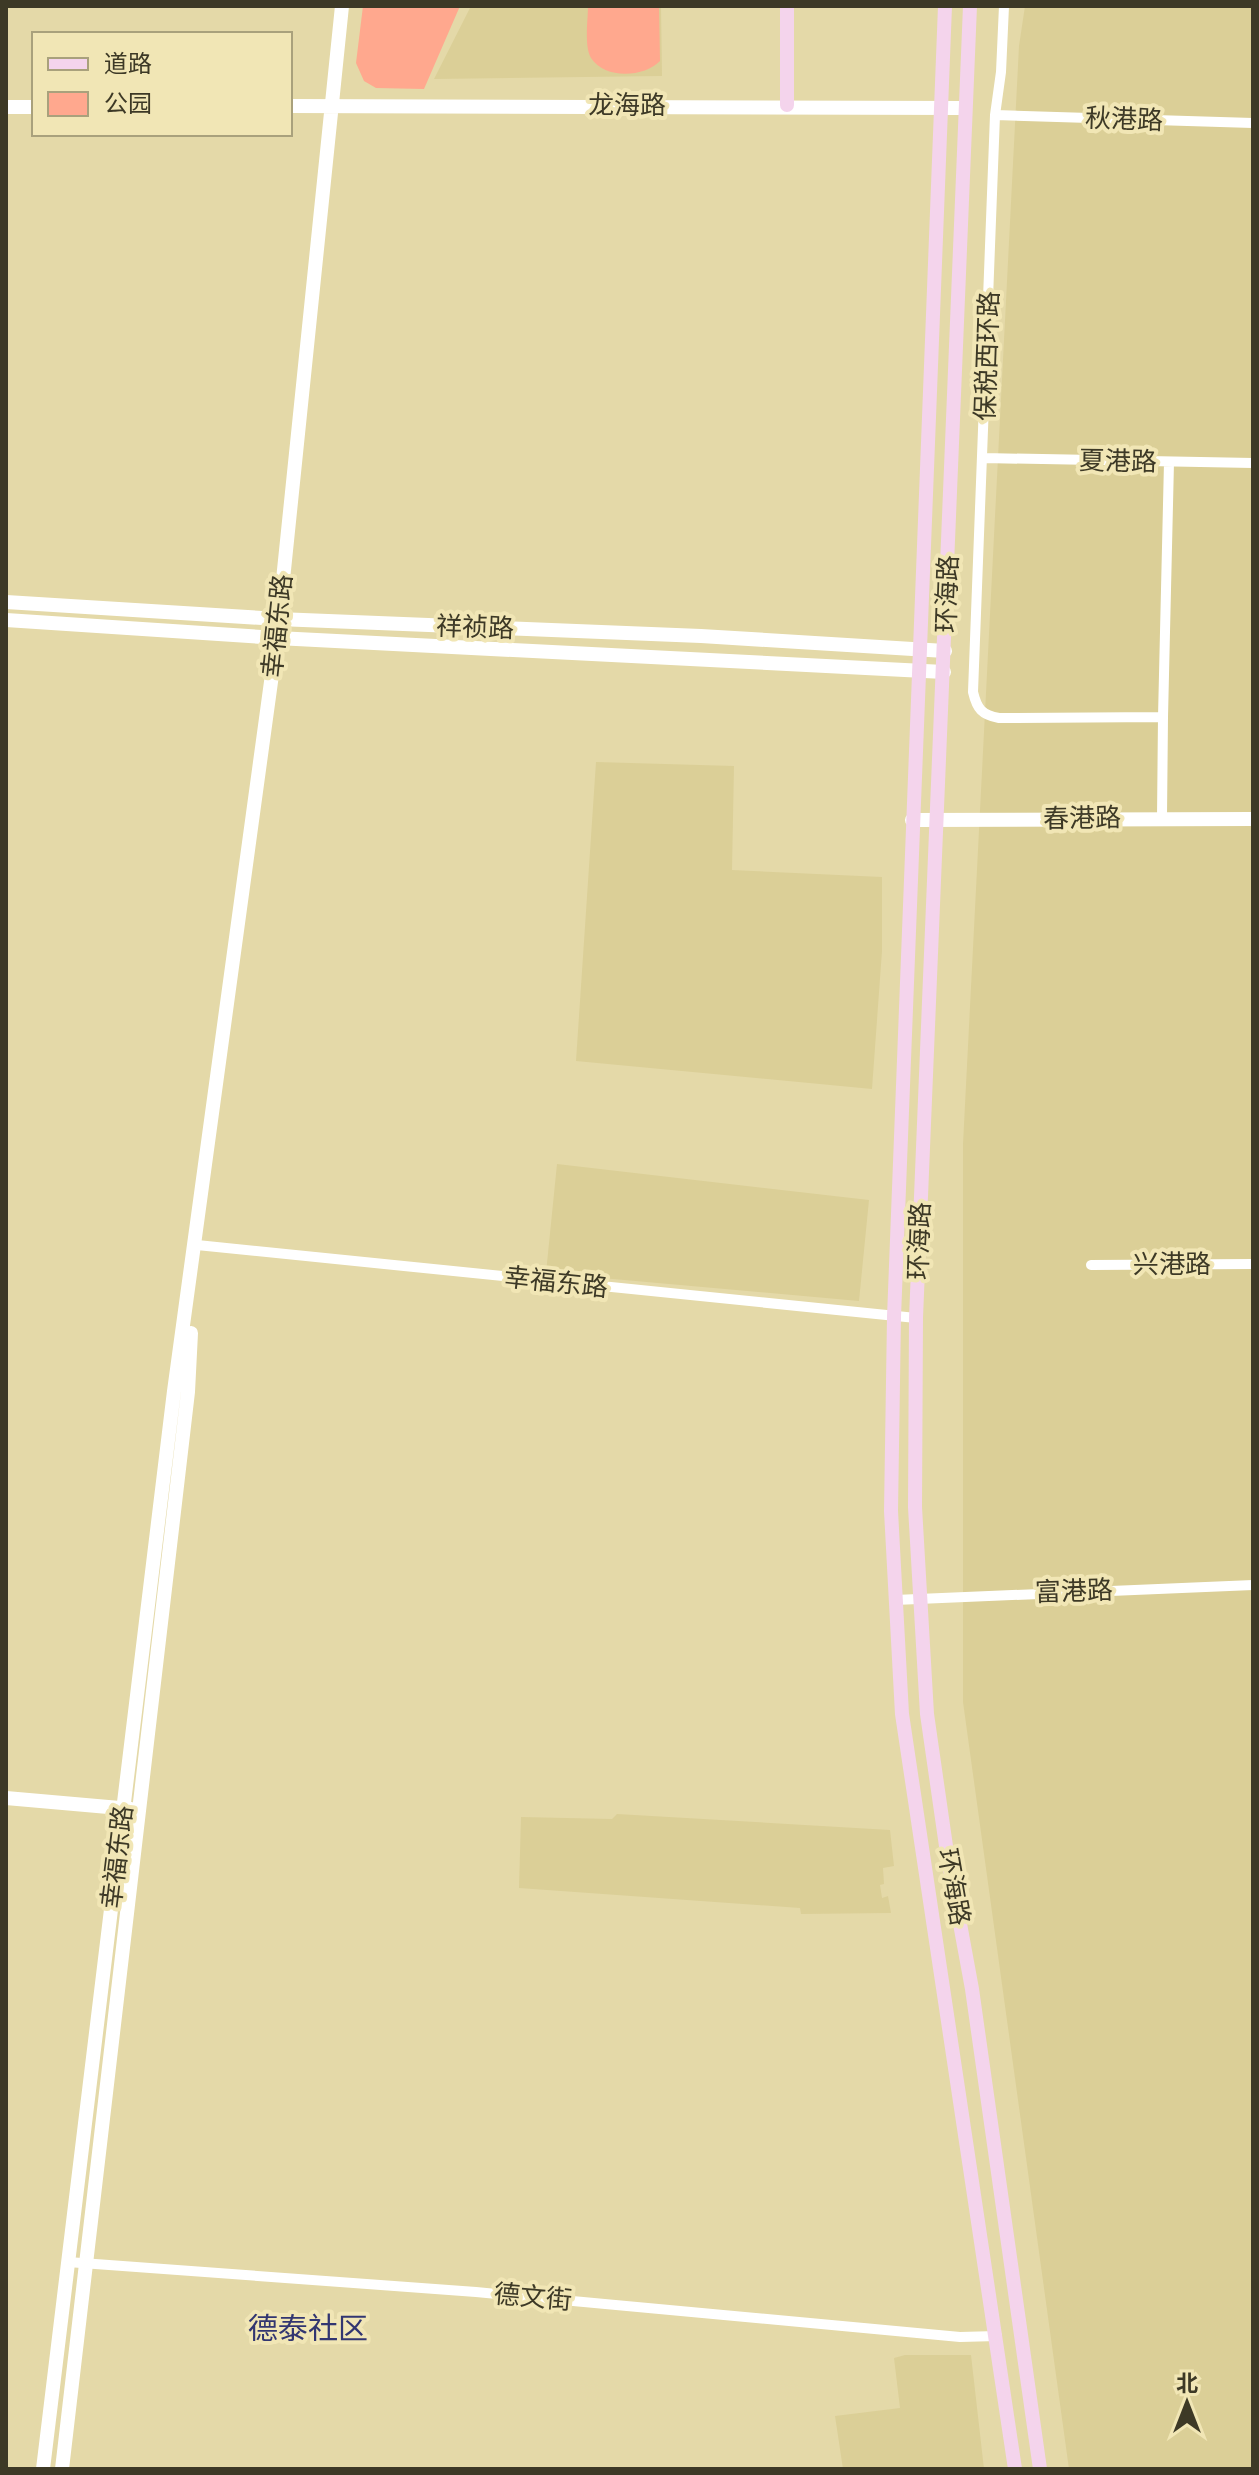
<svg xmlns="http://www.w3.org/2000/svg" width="1259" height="2475" font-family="'Source Serif 4','Noto Sans SC',serif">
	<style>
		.built { fill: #dbcf97 }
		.green { fill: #ffa88e }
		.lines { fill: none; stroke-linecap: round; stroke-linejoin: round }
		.minor { stroke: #fff; stroke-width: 10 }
		.tertiary { stroke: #fff; stroke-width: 14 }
		.secondary { stroke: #f4d4ec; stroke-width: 14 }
		.labels { text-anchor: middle; stroke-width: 8; stroke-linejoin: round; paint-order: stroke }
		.street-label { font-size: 26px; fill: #3d3926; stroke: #f1e6b5 }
		.quarter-label { font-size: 30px; fill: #323671; stroke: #f1e6b5 }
	</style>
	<rect width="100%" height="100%" fill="#e4d9a8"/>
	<path class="built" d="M471,6h190l1,70 -228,3z
		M1025,6h228v2463h-184l-106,-767v-558l56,-1098z
		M596,762l138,4 -2,104 150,7v74l-10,138 -296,-28z
		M557,1164l312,36 -10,101 -313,-28z
		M617,1814l273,16 4,36 -11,2 1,16 -4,1 2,13 6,-2 3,17 -90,1 -1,-6 -281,-20 2,-71 91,2z
		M905,2355h66l13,114h-141l-8,-53 65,-8 -6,-50z"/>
	<path class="green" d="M363,6h97l-36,83 -48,-1 -12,-7 -8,-18z
		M588,6h71l1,55c-15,16 -55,19 -69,-3 -7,-12 -3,-38 -3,-52z"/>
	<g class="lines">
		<path class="minor" d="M1004,6l-3,66 -6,43 -22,577c4,17 9,23 26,26l164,-1 -1,100
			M995,115l258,8
			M984,458l269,5
			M1163,717l6,-255
			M197,1245l719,73
			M1091,1265l162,-1
			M895,1600l358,-15
			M68,2262l408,30 484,45 37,-1"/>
		<path class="tertiary" d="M290,106l674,2
			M6,107h28
			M6,602l272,17 423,17 244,15
			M6,620l271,18 667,34
			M912,820l341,-1
			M6,1798l125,11
			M43,2469l131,-1078 103,-753 65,-632
			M62,2469l126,-1077 3,-59"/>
		<path class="secondary" d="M945,6l-51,1311 -3,194 11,203 113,755
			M970,6l-54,1312 -1,189 12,207 20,139 25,136 68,480
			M787,105v-99"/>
	</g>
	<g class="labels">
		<g class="street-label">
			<text x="627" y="114">龙海路</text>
			<text transform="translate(1124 119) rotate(2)" y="9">秋港路</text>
			<text transform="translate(987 356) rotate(-88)" y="9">保税西环路</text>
			<text transform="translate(1118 461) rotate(1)" y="9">夏港路</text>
			<text transform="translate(947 594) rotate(-88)" y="9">环海路</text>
			<text transform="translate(277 626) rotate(-84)" y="9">幸福东路</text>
			<text transform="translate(475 627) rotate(2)" y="9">祥祯路</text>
			<text transform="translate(1082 818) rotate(-1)" y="9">春港路</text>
			<text transform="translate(919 1241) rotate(-88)" y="9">环海路</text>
			<text x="1172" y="1273">兴港路</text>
			<text transform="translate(556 1282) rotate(6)" y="9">幸福东路</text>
			<text transform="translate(1074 1591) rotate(-2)" y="9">富港路</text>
			<text transform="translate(117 1857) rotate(-83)" y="9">幸福东路</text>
			<text transform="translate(954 1887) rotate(80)" y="9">环海路</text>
			<text transform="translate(533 2297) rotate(5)" y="9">德文街</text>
		</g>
		<g class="quarter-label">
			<text x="308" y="2339">德泰社区</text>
		</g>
	</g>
	<rect width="1259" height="2475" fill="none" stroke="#3d3926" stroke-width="16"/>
	<rect x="32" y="32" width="260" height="104" fill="#f1e6b5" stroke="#a9a17c" stroke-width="2"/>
	<rect x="48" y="58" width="40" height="12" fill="#f4d4ec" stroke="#a9a17c" stroke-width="2"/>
	<text x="104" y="72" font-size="24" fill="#3d3926">道路</text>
	<rect x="48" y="92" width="40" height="24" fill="#ffa88e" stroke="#a9a17c" stroke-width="2"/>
	<text x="104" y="112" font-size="24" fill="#3d3926">公园</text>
	<g transform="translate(1187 2403)" stroke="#f1e6b5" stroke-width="6" paint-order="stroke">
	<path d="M0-6L14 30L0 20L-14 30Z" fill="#3d3926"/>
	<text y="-12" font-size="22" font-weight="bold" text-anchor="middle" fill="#3d3926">北</text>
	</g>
</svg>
